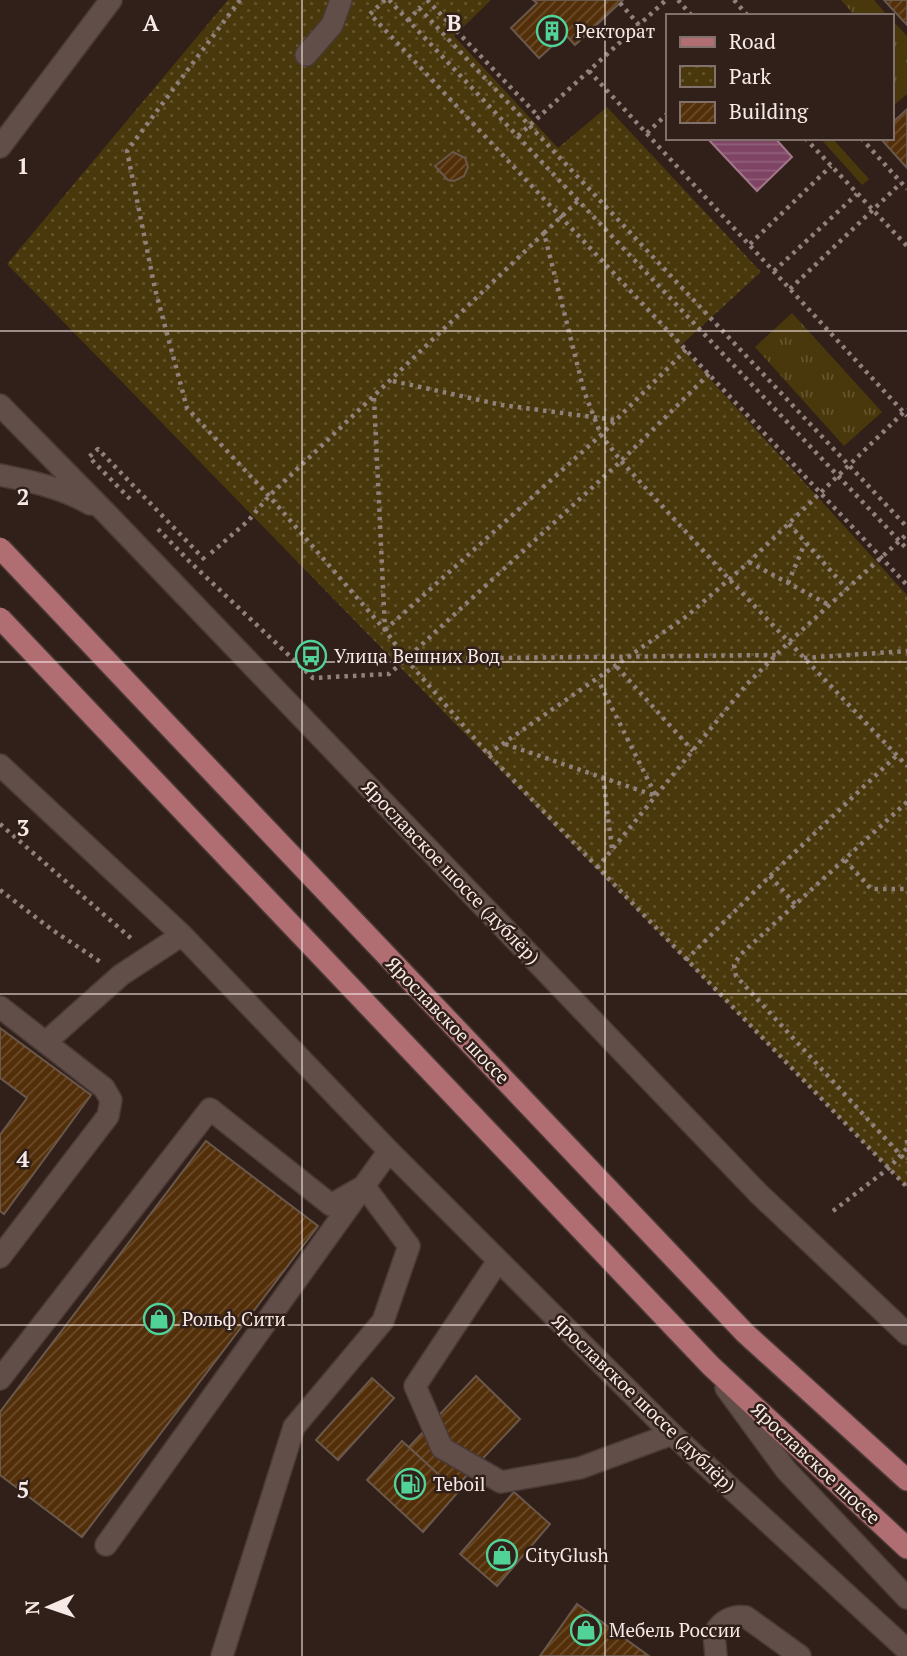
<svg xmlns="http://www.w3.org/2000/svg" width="907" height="1656" font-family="'PT Serif',serif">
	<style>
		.grass { fill: url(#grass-tufts) }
		.park { fill: url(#park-dots) }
		.water { fill: url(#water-rules); stroke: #a3768b; stroke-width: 2 }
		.building { fill: url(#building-hatch); stroke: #69584b; stroke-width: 2 }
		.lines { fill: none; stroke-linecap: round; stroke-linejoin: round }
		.minor-casing { stroke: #493a36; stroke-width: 24 }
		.major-casing { stroke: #493a36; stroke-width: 24 }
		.path { stroke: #91817c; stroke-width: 4.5; stroke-dasharray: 3.5 5; stroke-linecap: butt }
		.minor { stroke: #624e48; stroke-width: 21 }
		.major { stroke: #b06d72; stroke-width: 21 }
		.major-bridge-casing { stroke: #493a36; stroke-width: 24; stroke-linecap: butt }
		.major-bridge { stroke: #b06d72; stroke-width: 21 }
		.grid { fill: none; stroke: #f7eae6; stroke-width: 2; stroke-opacity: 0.55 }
		.labels { text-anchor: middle; stroke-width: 5; stroke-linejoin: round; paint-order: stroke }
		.poi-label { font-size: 19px; fill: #f7eae6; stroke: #31201a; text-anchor: start }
		.street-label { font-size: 19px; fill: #f7eae6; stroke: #31201a }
		.grid-label { font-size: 23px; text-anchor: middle; font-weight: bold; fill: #f7eae6; stroke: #31201a; stroke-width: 5; stroke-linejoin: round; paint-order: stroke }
	</style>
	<defs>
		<pattern id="grass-tufts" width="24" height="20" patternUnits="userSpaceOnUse" patternTransform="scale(1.75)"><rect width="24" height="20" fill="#49380c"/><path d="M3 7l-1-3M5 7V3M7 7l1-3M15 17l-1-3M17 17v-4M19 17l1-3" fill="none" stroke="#64552f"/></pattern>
		<pattern id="park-dots" width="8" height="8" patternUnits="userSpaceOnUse" patternTransform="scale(1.75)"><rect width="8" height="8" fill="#49380c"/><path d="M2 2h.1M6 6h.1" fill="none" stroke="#64552f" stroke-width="1.8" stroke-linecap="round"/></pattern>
		<pattern id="water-rules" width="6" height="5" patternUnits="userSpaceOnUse" patternTransform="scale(1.75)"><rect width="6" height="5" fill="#7f4464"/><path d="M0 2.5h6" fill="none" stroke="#925f7a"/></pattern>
		<pattern id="building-hatch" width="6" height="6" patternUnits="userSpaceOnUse" patternTransform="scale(1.75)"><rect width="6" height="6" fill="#532f09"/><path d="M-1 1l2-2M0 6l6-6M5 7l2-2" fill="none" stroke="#6c4d2d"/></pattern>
	</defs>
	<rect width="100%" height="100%" fill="#31201a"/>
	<path class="grass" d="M841,0h33l14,16h-33z
		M891,19l16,17v58l-16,14z
		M820,138h12l37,41 -7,6z
		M792,313l90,99 -38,34 -89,-99z"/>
	<path class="park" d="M228,0h263l-37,36 104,112 49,-41 154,165 -81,74 227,249v592l-900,-923z"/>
	<path class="water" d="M707,138h68l17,19 -35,34z"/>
	<path class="building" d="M533,0h90l-48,45 -10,-11 -26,24 -28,-30 26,-25z
		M884,0h23v25z
		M907,109v59l-27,-30h11v-14z
		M453,152l12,6 3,9 -4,9 -10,5 -6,-1 -13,-14z
		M0,1028l91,67 -87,119 -4,-3v-76l27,-37 -27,-20z
		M206,1141l112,85 -236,311 -82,-62v-63z
		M476,1376l44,43 -66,70 -45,-42z
		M372,1378l22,20 -56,62 -22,-20z
		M402,1441l56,51 -35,40 -56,-52z
		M514,1492l36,32 -53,62 -37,-32z
		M577,1604l72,52h-109z"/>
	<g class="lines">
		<g class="minor-casing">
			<path id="minor" d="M306,55l26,-30 9,-25
				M0,147l111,-147
				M0,405l109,111 650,678 148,140
				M0,475c30,6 63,13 90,29
				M0,765l182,170 207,216 283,283 235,216
				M0,1007l104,81 7,12 -3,16 -108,141
				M47,1041l74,-66 61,-40
				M498,1261l-83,125 27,62 59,34 79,-14 92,-34
				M0,1379l210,-270 121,96 33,-19 45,60 -26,75 -89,106 -72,229
				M726,1388l60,82 121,128
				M106,1545l283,-394
				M716,1656l-2,-22c7,-13 18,-19 32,-17l54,39"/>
		</g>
		<g class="major-casing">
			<path id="major" d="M162,719l583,614 162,147
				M127,752l584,614 196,182"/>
		</g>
		<path class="path" d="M240,0l-113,151 28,138 32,119 82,88 116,134 21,29 215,-198 88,-87
			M385,0l-15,14 537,571
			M389,0l518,549
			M427,0l112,117
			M678,0l14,16
			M734,0l14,16
			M620,3l19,22
			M408,21l11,-13 488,519
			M589,71l318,345
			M647,133l20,-19
			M518,136l148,-136
			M805,138l102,108
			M861,138l46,51
			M544,233l34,-32
			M750,244l81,-78
			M774,271l83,-77
			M790,289l111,-106
			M393,381l109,24 113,15
			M374,398l11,231
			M130,499l-41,-42 9,-8 107,111
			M789,524l58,65
			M158,529l31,32 124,117 76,-4 17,-15 370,-4
			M211,553l37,-32 21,-25 275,-263 40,158 17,44 20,26 108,118 178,187
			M749,562l80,43
			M788,583l17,-40
			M385,630l216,-195 85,-85
			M804,658l103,-7
			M406,659l82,95 419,433
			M617,667l76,84
			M505,744l151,52 -58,-116
			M488,754l199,-138 62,-54 158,-153
			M603,777l9,72
			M907,802l-167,153 -6,10 2,11 171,186
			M0,824l133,116
			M845,860l26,29h36
			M597,868l150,-184 42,-42 118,-108
			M770,876l25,28
			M0,890l51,39 51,34
			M686,960l84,-84 127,-121
			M833,1211l56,-43 18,-20v-11"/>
		<use href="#minor" class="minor"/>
		<use href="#major" class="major"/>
		<g class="major-bridge-casing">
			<path id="major-bridge" d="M0,548l162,171
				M0,618l127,134"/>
		</g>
		<use href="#major-bridge" class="major-bridge"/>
	</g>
	<path class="grid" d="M302,0v1656M605,0v1656M0,331h907M0,662h907M0,994h907M0,1325h907"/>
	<defs>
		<g id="building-ring" transform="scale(1.575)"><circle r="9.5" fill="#31201a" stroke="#51d397" stroke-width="1.5"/><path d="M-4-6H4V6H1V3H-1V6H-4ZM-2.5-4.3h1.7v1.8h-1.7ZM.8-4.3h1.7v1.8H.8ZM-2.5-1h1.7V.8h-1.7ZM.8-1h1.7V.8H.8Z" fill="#51d397"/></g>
		<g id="bus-ring" transform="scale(1.575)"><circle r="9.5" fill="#31201a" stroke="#51d397" stroke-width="1.5"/><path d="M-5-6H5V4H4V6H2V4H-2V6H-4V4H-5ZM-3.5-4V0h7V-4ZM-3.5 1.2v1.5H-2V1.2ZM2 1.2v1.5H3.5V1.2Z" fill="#51d397"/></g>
		<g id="shop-ring" transform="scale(1.575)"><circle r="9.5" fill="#31201a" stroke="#51d397" stroke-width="1.5"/><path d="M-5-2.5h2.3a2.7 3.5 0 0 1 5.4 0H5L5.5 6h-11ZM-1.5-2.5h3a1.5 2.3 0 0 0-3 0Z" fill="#51d397"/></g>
		<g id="fuel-ring" transform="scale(1.575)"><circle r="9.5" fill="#31201a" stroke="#51d397" stroke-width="1.5"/><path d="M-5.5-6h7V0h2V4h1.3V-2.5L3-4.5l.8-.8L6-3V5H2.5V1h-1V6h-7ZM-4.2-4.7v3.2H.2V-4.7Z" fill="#51d397"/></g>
	</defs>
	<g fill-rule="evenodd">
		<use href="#building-ring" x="552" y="31"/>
		<use href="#bus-ring" x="311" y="656"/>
		<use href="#shop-ring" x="159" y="1319"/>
		<use href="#fuel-ring" x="410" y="1484"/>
		<use href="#shop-ring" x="502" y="1555"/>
		<use href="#shop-ring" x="586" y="1630"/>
	</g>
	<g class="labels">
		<g class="poi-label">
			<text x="575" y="38">Ректорат</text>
			<text x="334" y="663">Улица Вешних Вод</text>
			<text x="182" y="1326">Рольф Сити</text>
			<text x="433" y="1491">Teboil</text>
			<text x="525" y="1562">CityGlush</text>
			<text x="609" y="1637">Мебель России</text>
		</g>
		<g class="street-label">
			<text transform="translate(451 872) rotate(46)" y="7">Ярославское шоссе (дублёр)</text>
			<text transform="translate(448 1020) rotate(46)" y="7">Ярославское шоссе</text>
			<text transform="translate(644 1403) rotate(44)" y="7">Ярославское шоссе (дублёр)</text>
			<text transform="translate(816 1463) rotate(43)" y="7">Ярославское шоссе</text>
		</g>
	</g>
	<g class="grid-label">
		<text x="151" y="31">A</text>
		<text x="454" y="31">B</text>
		<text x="23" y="174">1</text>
		<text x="23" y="505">2</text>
		<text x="23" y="836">3</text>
		<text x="23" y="1167">4</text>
		<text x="23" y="1498">5</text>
	</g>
	<rect x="666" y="14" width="228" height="126" fill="#31201a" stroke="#80716c" stroke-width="2"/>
	<rect x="680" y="37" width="35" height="10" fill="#b06d72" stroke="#80716c" stroke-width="2"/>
	<text x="729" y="49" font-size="21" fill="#f7eae6">Road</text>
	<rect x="680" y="66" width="35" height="21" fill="url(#park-dots)" stroke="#80716c" stroke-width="2"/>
	<text x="729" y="84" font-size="21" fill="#f7eae6">Park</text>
	<rect x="680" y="102" width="35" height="21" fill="url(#building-hatch)" stroke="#80716c" stroke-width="2"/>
	<text x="729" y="119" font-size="21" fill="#f7eae6">Building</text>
	<g transform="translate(49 1607) rotate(268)" stroke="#31201a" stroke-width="5" paint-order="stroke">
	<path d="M0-5L12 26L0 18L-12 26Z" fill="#f7eae6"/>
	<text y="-10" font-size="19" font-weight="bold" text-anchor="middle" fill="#f7eae6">N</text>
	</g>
</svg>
